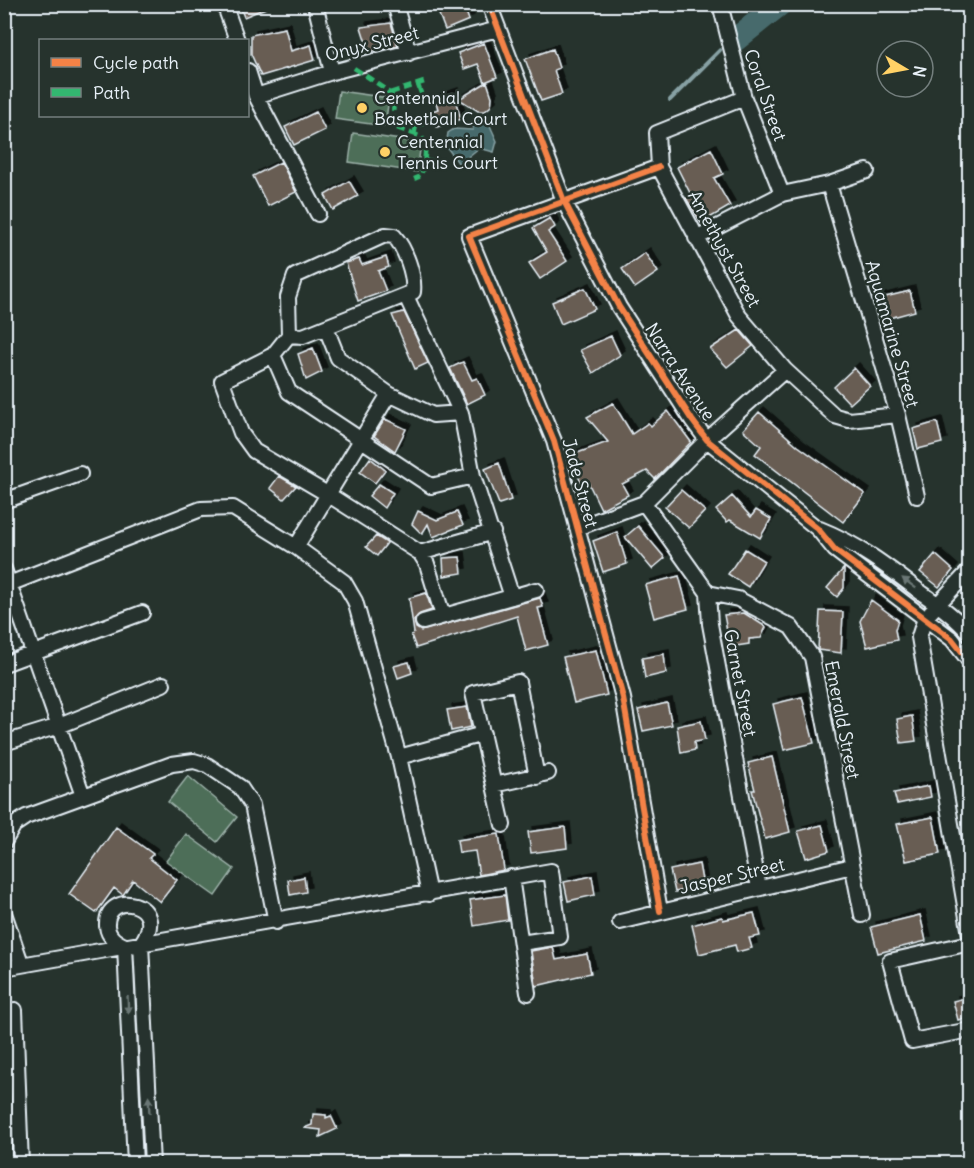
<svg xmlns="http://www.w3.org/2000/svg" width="974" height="1168" font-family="Delius,sans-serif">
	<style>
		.green { fill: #4e6e58; stroke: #9bb0a8; stroke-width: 1.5 }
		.water { fill: #476b6c; stroke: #87a1a4; stroke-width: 1.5 }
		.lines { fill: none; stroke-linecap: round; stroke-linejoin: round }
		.stream { stroke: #87a1a4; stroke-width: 4 }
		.river { stroke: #476b6c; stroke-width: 24 }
		.building { fill: #685d53; stroke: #e8f1f8; stroke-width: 1.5; filter: url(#shadow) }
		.minor-casing { stroke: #e8f1f8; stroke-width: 18 }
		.minor { stroke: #26332d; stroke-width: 14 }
		.quiet { stroke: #33b770; stroke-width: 4.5; stroke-dasharray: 9 4.5; stroke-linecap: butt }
		.cycleway-casing { stroke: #26332d; stroke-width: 10 }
		.cycleway { stroke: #f48246; stroke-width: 6 }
		.oneway { fill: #6a7674 }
		.poi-dot { fill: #ffd166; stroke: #26332d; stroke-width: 2 }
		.labels { text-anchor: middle; stroke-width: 5; stroke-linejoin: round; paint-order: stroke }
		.street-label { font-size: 18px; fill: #e8f1f8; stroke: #26332d }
		.poi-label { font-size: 18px; fill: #e8f1f8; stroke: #26332d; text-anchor: start }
	</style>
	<defs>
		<filter id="shadow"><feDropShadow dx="5" dy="-5" stdDeviation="0" flood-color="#0009"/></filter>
	</defs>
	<rect width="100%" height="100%" fill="#26332d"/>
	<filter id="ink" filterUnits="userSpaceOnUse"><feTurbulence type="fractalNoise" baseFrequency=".0167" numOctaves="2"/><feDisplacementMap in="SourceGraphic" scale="12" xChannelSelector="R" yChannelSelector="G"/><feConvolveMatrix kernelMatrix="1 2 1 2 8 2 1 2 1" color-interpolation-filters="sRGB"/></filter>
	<g filter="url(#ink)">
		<path class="green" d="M339,91l50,7 -4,28 -50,-7z
			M353,133l68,10 -4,29 -68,-10z
			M188,776l49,41 -20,25 -49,-40z
			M186,834l48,35 -19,27 -49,-35z"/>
		<path class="water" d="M481,116l6,3 10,22 -3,11 -15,-4 -20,16 -13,-18 2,-13 6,-4 19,1 -1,-7z"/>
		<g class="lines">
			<path class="stream" d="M670,100l50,-50"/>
			<path class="river" d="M735,40l45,-36"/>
		</g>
		<path class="building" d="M239,4h34v1l-29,12z
			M438,4h25l6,16 -24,10 -8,-21 3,-1z
			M391,23l7,23 -29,6 -8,-25z
			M285,28l6,23 20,-6 4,15 -54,16 -10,-22v-19z
			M484,43l13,34 -12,5 -7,-18 -14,5 -6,-16z
			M553,49l6,19 -5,2 8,24 -21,7 -16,-42z
			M487,82l5,15 -1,9 -6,5h-7l-19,-12z
			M453,93l8,26 -24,8 -5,-16 6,-2 -3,-10z
			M316,112l9,18 -31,15 -9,-18z
			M711,149l12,25 -9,4 16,28 -29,17 -15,-25 5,-3 -14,-28z
			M281,162l15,30 -28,14 -15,-30z
			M349,181l9,15 -25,14 -8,-15z
			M550,218l5,9 -7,5 19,29 -27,18 -11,-16 18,-11 -14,-24z
			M645,253l13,19 -23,16 -13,-19z
			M386,257l3,10 -11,4 8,20 -28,10 -12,-38 13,-4 3,6z
			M585,288l10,21 -34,15 -9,-22z
			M910,291l5,20 -33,9 -5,-21z
			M404,312l24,51 -13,6 -23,-54z
			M739,330l14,16 -26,21 -17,-18z
			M611,336l9,19 -27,18 -13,-23z
			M313,348l9,24 -16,8 -8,-26z
			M463,362l9,18 5,-2 8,17 -18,9 -17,-36z
			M854,368l16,18 -20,18 -16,-17z
			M613,403l19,31 16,-11 3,3 17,-15 23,31 -36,37 -8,-8 -25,13 6,11 -27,14 -14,-29 -6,4 -9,-29 36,-13 -21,-25z
			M759,412l39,34 67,48 -22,28 -88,-68 6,-8 -18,-16z
			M385,419l21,10 -11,22 -21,-15z
			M937,422l5,21 -24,6 -5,-20z
			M370,458l15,12 -10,13 -15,-11z
			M499,463l12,37 -12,4 -14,-35z
			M279,476l17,10 -12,13 -14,-11z
			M379,484l14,9 -9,15 -15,-12z
			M681,490l24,21 -16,17 -24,-21z
			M732,496l19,21 5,-7 15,9 -11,19 -30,-18 -3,2 -11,-12z
			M418,511l19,9 20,-8 6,13 -30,12 -5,-13 -6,10 -10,-10z
			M638,526l27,32 -13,11 -27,-32z
			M617,532l10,32 -24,8 -10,-31z
			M376,536l11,7 -10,13 -11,-9z
			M745,549l19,12 -16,26 -20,-13z
			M935,554l18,16 -14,17 -19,-15z
			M460,557l2,16 -18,3 -1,-18z
			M844,568v20l-7,9 -10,-9z
			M679,576l9,33 -34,9 -9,-33z
			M426,593l6,17 -12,4 -6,6 2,8 5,3 119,-33 3,9 -5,1 10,37 -22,6 -9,-35 -101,32 -5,-13 3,-2 -5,-35z
			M871,600l27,20 -3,10 2,10 -30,7 -7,-26z
			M820,611l23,1 -2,41 -23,-3z
			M744,613l22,14 -5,11 -12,1v5l-19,3 -6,-32z
			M596,650l11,45 -33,8 -11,-46z
			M664,654l2,19 -21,5 -3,-20z
			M409,662l3,11 -14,5 -4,-12z
			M802,697l12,46 -30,7 -11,-46z
			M667,703l5,22 -29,6 -5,-21z
			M467,707l4,20 -20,4 -4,-21z
			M912,716l4,25 -15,2 -4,-24z
			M701,721l4,19 -11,2 1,8 -14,3 -4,-27z
			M772,757l18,75 -25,7 -13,-49h3l-7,-27z
			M929,786l2,11 -34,7 -3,-11z
			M933,817l7,37 -34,7 -9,-37z
			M822,825l7,26 -23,7 -8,-27z
			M116,827l37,27 -4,4 28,22 -17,22 -27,-22 -10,15 -9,-7 -18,25 -27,-19z
			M565,827l2,21 -36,5 -3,-21z
			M499,834l5,36 -25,5 -4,-24 -16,2 -2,-13z
			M699,864l4,22 -28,6 -5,-22z
			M592,876l3,19 -27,6 -4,-19z
			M304,877l2,15 -16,3 -2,-15z
			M505,895l3,25 -34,6 -4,-26z
			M754,913l6,23 -11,2 3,10 -15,4 -2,-7 -36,9 -7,-29 30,-8 1,3z
			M920,915l6,26 -48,12 -7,-26z
			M553,947l3,13 31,-6 4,19 -55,13 -5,-35z
			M969,997v20l-11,3 -5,-19z
			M313,1114l13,1v3l5,-2 6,13 -17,8 1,-7 -17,-2 8,-3z"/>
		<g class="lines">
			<g class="minor-casing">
				<path id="minor" d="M224,4l13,36
					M315,4l17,68
					M395,4l14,49
					M489,4l75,197 55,106 73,113 15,20 111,89 17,21 117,89 18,23
					M720,4l24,94 38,96
					M248,71l8,25 62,118
					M256,96l76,-24 166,-43
					M744,98l-87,35 2,34 80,149 46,54 50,46 14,4 49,-5
					M659,167l-190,69 85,205 69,257 37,213
					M829,184l69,231 19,81
					M385,235l9,1c11,12 21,39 19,56l-110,44 -14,-1 -1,-38 7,-21z
					M696,238l86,-44 47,-10 38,-13
					M406,296l55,117 12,63 39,121
					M326,328l12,30 51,36 44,21 28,-2
					M289,335l-16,20 -51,26 19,52 13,18 75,44 91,58 7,11 16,52
					M273,355l16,37 142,94 42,-10
					M4,501l76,-27
					M644,503l64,90 2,31 49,264
					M577,528l67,-25 63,-63 78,-70
					M820,529c38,15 68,38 99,62 18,13 37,26 51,43
					M296,547l93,-153
					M420,553l73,-21
					M4,569l79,227
					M970,570l-45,48 -6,19 51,298
					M4,586l197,-77 32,-1 63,39 48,35 11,19 44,156 30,137
					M708,593l30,6 53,28 21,30 50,258
					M423,622l113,-32
					M4,664l138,-51
					M4,743l55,-17 104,-42
					M399,757l84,-23
					M494,785l54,-12
					M503,825l-30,-132 45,-11 19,95
					M4,842l10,-17 12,-8 146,-53 22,-3 13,4 33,22 12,18 24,117
					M511,877l17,116
					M4,913l17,50
					M620,922l232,-56
					M970,943l-80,18 22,80 58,-11
					M4,968l547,-97 9,66 -39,6
					M15,1010l6,154
					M135,1164l-10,-218c-9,-4 -17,-9 -18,-20 -2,-38 65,-24 34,18l11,220"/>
			</g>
			<use href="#minor" class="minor"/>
			<path class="quiet" d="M354,68l30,20 10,10 -1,18 4,12 25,9c6,12 2,26 -1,39l-7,3
				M418,85l6,16
				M390,93l34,-11
				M414,135l2,-9 16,-5
				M424,160l21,5"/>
			<g class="cycleway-casing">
				<path id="cycleway" d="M489,4l75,197 55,106 73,113 15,20 111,89 17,21 117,89 18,23
					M659,167l-190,69 85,205 69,257 37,213"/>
			</g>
			<use href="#cycleway" class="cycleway"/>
		</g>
		<defs><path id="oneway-solid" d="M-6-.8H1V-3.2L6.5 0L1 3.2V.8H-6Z" transform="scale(1.5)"/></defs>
		<g class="oneway">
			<use href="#oneway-solid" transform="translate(909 583) rotate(-143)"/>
			<use href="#oneway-solid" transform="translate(128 1005) rotate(87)"/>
			<use href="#oneway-solid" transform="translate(149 1105) rotate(-93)"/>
		</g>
	</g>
	<g class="poi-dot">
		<circle cx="362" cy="108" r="6"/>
		<circle cx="385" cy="152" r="6"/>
	</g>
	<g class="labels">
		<g class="street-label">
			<text transform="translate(372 44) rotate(-14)" y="6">Onyx Street</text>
			<text transform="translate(765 95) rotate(71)" y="6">Coral Street</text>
			<text transform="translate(724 249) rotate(61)" y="6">Amethyst Street</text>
			<text transform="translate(892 334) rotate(74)" y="6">Aquamarine Street</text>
			<text transform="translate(680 372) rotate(57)" y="6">Narra Avenue</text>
			<text transform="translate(580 483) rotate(75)" y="6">Jade Street</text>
			<text transform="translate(740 683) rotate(79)" y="6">Garnet Street</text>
			<text transform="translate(842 720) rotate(79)" y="6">Emerald Street</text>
			<text transform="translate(732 876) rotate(-13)" y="6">Jasper Street</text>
		</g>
		<g class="poi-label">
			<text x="374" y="104">Centennial<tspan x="374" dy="21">Basketball Court</tspan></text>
			<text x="397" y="148">Centennial<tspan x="397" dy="21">Tennis Court</tspan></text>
		</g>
	</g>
	<rect width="974" height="1168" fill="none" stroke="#26332d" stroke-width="24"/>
	<rect x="12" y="12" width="950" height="1144" fill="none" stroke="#e8f1f8" stroke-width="2" filter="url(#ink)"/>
	<rect x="39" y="39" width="210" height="78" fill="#26332d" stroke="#747f7e" stroke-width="1.5"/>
	<rect x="51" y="58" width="30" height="9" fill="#f48246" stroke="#747f7e" stroke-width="1.5"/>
	<text x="93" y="69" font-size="18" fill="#e8f1f8">Cycle path</text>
	<rect x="51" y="88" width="30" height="9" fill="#33b770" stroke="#747f7e" stroke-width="1.5"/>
	<text x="93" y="99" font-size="18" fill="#e8f1f8">Path</text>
	<g transform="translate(905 69) rotate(100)"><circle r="28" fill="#26332d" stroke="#747f7e" stroke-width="1.5"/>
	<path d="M0-4.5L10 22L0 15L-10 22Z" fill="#ffd166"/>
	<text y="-9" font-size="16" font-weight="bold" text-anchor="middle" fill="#e8f1f8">N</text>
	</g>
</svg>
